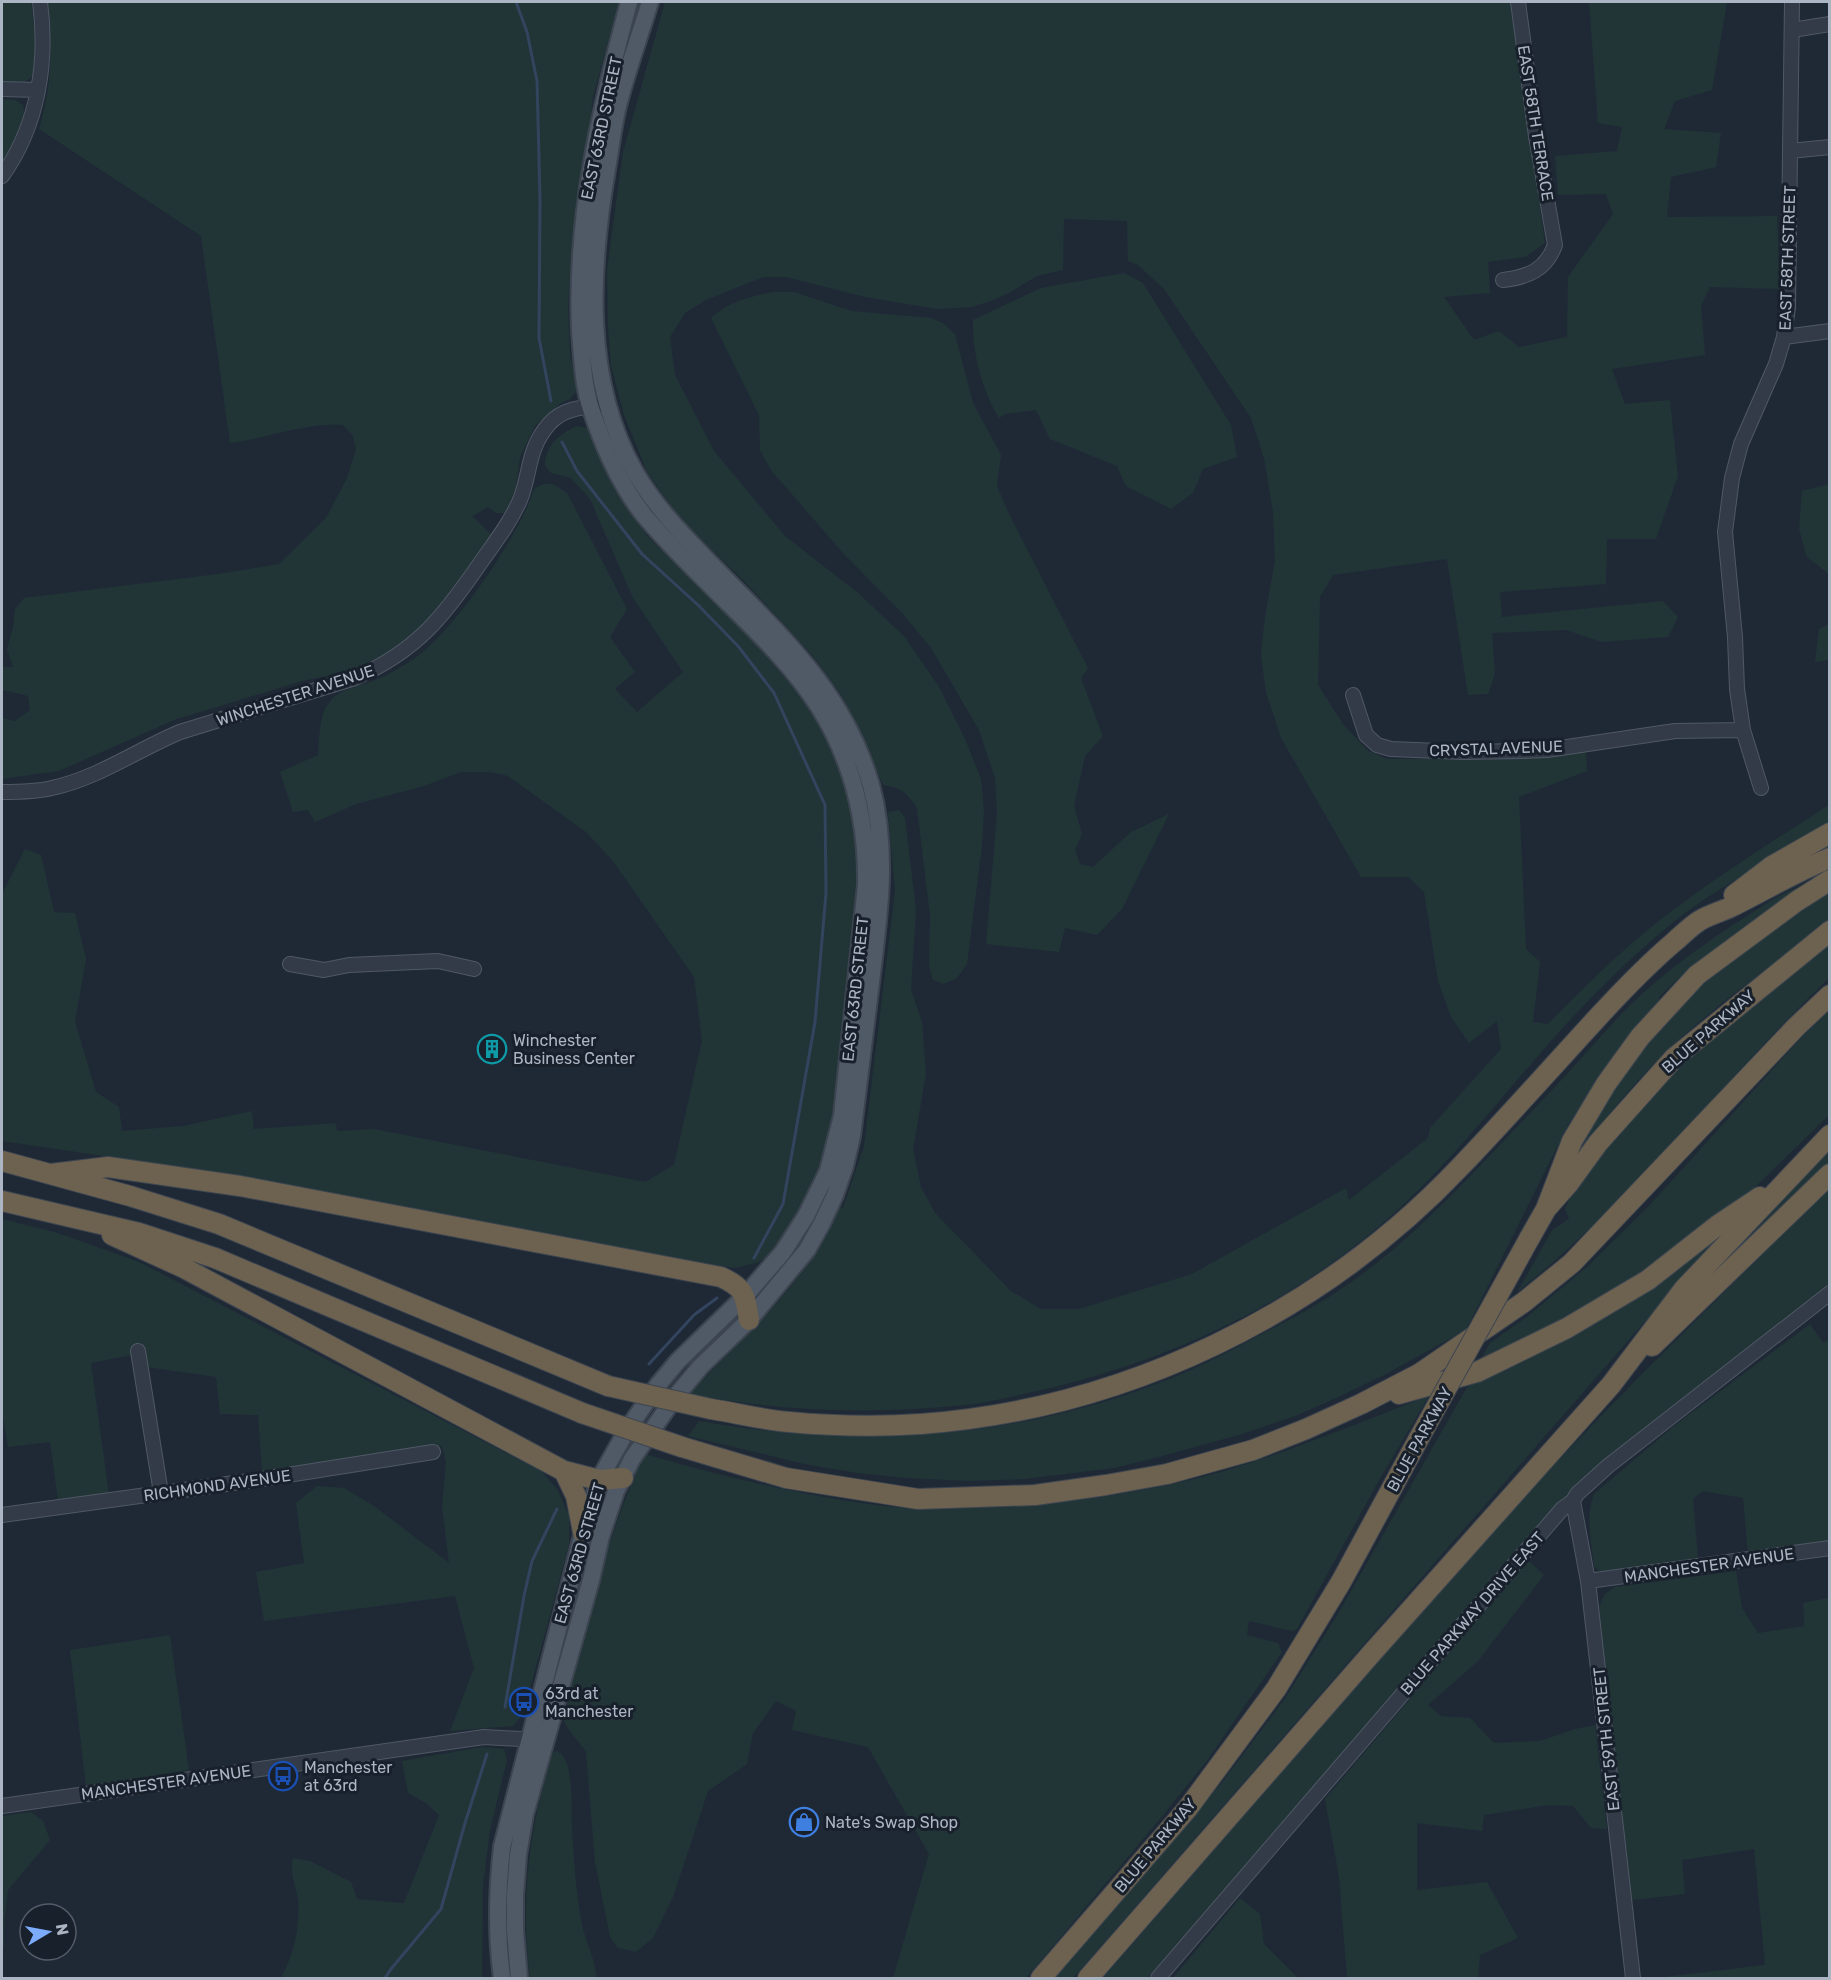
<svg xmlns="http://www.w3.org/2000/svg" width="1831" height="1980" font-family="Rubik,sans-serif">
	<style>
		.green { fill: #213537 }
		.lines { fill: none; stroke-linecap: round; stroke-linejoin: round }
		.stream { stroke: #32445e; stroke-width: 3 }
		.minor-casing { stroke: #505865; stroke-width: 16 }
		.major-casing { stroke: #3c4450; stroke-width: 20 }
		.highway-casing { stroke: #3d4551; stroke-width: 22 }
		.minor { stroke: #323b47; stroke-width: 14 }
		.major { stroke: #505a67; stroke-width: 16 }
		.highway { stroke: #6d624f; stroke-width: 20 }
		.highway-bridge-casing { stroke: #3d4551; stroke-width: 22; stroke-linecap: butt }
		.highway-bridge { stroke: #6d624f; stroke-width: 20 }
		.labels { text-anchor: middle; stroke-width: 6; stroke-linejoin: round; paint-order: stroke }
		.street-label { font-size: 16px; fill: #acb5c4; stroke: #18202b }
		.poi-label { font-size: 16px; fill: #acb5c4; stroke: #18202b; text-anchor: start }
	</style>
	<rect width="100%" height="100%" fill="#1f2936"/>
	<path class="green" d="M2,2h29c4,25 6,49 1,75l-9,6 -21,-1z
		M47,2h572l-26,95 -15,127 -7,36 -3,47 2,45 7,39 -7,8 -9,4 -26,23 -15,31 -4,30 -10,26h-10l-8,-6 -16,9 19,18 -46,67 -29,30 -31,23 -34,17 -49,10 -128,39 -115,51 -57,8v-61l13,3 15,-11 -2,-14 -26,-6v-23h11l-6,-18 6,-21 2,-19 9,-11 194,-24 61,-10 47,-46 21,-40 9,-29 -3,-13 -10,-11c-36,-3 -76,13 -113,18l-29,-207 -162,-107c13,-42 14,-84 8,-127z
		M665,2h845l35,241 -20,14 -37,5 2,31 -46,4 30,43 25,-9 20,16 48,-10 1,-60 45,-63 -7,-20 -48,1 -3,-39 62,-5 5,-24 -24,-4 -9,-121h138l-15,88 -37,11 -11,28 57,4 -5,34 -45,10 -4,40 110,-1 3,73 -70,-2 -9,19 4,49 -93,14 13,35 45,-4 8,76 -22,63h-49l-1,45 -106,8 2,25 161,-16 15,16 -10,20 -67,5 -34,-12 -75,3 3,41 -7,20 -20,1 -21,-136 -114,16 -13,22 -2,88 25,39 24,26 20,9h142l57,-7 1,19 -68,26 7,152 14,13 -7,60 15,2c34,-34 69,-70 107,-100 56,-44 115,-81 174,-119v19c-42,25 -86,49 -127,77 -35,24 -67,53 -97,83 -71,69 -128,151 -200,219 -102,96 -233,158 -368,188 -24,5 -48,12 -73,14 -91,10 -186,6 -275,-11 39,-41 90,-87 121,-134 12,-17 20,-35 29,-53l4,1 21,-62 31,-255 -7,-79 11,-2 6,8 11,92 -5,80 11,32 4,52 -13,75 8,38 14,26 76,78 30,18h38l113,-35 154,-86 3,12 79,-62 2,-10 71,-79 -4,-28 -28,22 -18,-26 -13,-36 -14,-89 -16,-15h-47l-80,-139 -15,-46 -5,-37 4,-39 10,-55 -2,-49 -9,-54 -13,-40 -87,-129 -26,-24 -10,-4 -1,-40 -63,-2 -1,51 -26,6 -28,17 -21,9 -17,5 -34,2 -72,-12 -79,-20h-23l-57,23 -21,13 -15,24 5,38 39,76 71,85 72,56 47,44 35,51 26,52 16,40 3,31 -2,36 -15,118 -10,14 -13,6 -11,-4 -4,-15 1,-49 -13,-108c-10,-15 -15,-20 -34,-23l-20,-46 -23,-46 -28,-38 -68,-74 -64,-62 -33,-47 -23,-57 -13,-49 -3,-39 -1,-58 16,-117z
		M2,99l13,1 8,5 2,11 -16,37 -7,11z
		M1124,273l19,10 88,142 6,32 -34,12 -10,24 -22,16 -45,-23 -9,-20 -67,-27 -14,-29 -31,4 -6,4c-17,-28 -27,-66 -26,-98l68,-32z
		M773,292h21l58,19 79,7 12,5 12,11 18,69 28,52 -4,31 12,28 79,154 -7,10 22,58 -18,20 -11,50 8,28 -7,16 5,14 13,3 38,-35 38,-18 -47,95 -25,26 -32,-7 -6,24 -73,-8 11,-131 -2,-35 -16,-48 -48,-82 -28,-34 -61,-62 -71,-82 -11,-20 -1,-35 -48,-97c17,-16 40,-22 62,-26z
		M577,426l11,2 26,60 34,49 113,112 45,54 28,47 13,39 11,43 3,35 -29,268 -11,39 -44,77 -18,11 -23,6 -104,-15 -240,-44 -220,-43 -170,-25v-247l23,-45 16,6 13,57 21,1 11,46 -11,63 21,70 23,15 3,24 61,-5 69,-15 2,18 82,-6 1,8 37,-2 271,53 29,-17 28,-125 -8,-63 -81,-116 -27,-29 -78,-56 -19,-4h-28l-37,14 -68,18 -41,18 -7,-12 -15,2 -13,-40 38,-17c2,-19 0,-41 14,-56 7,-9 34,-15 46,-20 12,-5 25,-13 36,-20 40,-28 106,-124 120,-170 16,-10 19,-5 33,4l60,116 -17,28 25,35 -20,17 22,23 46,-40 -50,-74 -43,-99 -19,-21 -20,-5 -6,-7c-1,-20 16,-33 32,-40z
		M1829,484h1l-1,90 -22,-17 -8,-28 3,-38z
		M1829,624v36l-14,2 4,-33z
		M1800,886l-54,42 -6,2 -59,46 -22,21v5l-59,75 -32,48 -102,205 -82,45 -50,24 -39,17 -56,19 -88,24 -37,9 -90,11 -55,2 -62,-3 -49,-5 -54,-9 -116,-28 11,-15c151,27 308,19 452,-35 39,-14 76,-33 111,-52 27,-14 54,-28 79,-45 65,-43 118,-101 171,-157 24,-25 48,-50 71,-76 16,-17 31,-35 48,-52 34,-32 73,-61 113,-86 18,-12 36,-24 56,-32z
		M1829,887v36c-41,31 -84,61 -124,94 -53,43 -96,94 -135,149l26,-54 51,-72 50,-52 26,-22z
		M1829,942v36c-106,101 -195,223 -311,313l34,-61 17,-11 -4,-10 10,-22 34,-48 60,-67z
		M1829,1011v104l-85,83 -100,75 -87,52 -77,36 10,-18 38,-27 59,-49 60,-59 156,-172z
		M1829,1147v16l-151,151 12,-20z
		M1829,1188v97l-249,196 -433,497h-44l346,-398 73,-82 114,-118z
		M2,1219l56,14 81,29 402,209 16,18 12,27v29l-46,169 -10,12 -63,5 24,-63 -19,-72 -191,25 -8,-49 48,-9 -8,-60 21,-17 27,2 30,18 75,57 -7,-57 4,-43 -4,-17 -180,25 -4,-56 -38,-1 -4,-37 -76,-11 -2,-12 -47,9 18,132 -51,5 -8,-58 -42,5 -6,-37z
		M1721,1234l-648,744h-18l168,-197 61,-81 54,-86 132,-232z
		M1810,1324l13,19 6,-3v202l-81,11 -5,-55 -40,-7 -10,8 5,60 -97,13 -7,-6c-3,-25 -9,-48 0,-72l80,-68z
		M1429,1396l-47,79 -85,154 -5,2 -43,-10 -2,14 31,8 4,9 -76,110 -46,57 -134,159h-133l36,-124 -61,-107 -76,-17 4,-19 -20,-10 -23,32 -6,31 -39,27 -35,106 -20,41 -17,14 -18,-4 -8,-11 -15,-75 -9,-110c-7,-12 -19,-21 -23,-34 23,-89 42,-182 82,-264 75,22 153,41 230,51 38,5 76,4 113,2 79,-3 157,-14 233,-35 71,-21 139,-50 208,-76z
		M1528,1560l16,15 -66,86 -50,44 13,11 29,2 24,25 46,-2 35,-12 20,-4 12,104 -16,-1 -18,-22 -24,-1 -65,10 -2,16 -65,-8v67l70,-8 31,56 -38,17 -2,23h-131l-8,-101 -14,-78z
		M1736,1571l6,37 16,25 46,-7 -1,-23 26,-5v380h-174l110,-13 -11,-116 -72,11 3,34 -53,6 -33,-293 6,-13 10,-7z
		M170,1635l19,135 -103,17 -16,-137z
		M482,1747l22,2 3,11 -17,70 -7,55 -1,93h-201c13,-24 19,-51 17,-78 -2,-16 -9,-27 -5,-42l17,3 41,21 6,17 47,4 35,-88 -13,-12 -18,-10 -6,-32z
		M556,1751c19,5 15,60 16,77 2,30 4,68 10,97 4,18 14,36 14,53h-66c-10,-79 -1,-148 22,-224z
		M31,1812l12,9 7,19 -42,50 -4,33v22l-2,5v-134z
		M1240,1898l20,16 4,30 34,34h-125z"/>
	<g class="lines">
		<path class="stream" d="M516,2l11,30 10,49 3,118 -1,139 12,63
			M562,442l15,29 65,83 56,51 40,41 36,47 51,112 1,88 -11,129 -32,182 -29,54
			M649,1364l45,-49 23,-17
			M505,1707l19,-111 8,-35 25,-52
			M385,1978l6,-9 50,-60 24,-86 22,-69"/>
		<g class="minor-casing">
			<path id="minor" d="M1792,30l38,-6
				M2,89l36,1
				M1790,151l40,-4
				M2,176c36,-50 46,-114 38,-174
				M1503,280c25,-3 43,-10 52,-35l-19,-109 -18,-134
				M1784,337l46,-6
				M1353,695l13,40 11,10 14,4 73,3 57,-1 26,-1 128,-19 68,-1
				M1761,788l-18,-58 -6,-41 -2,-52 -10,-105 7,-54 9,-34 35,-80 8,-27 4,-30 4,-305
				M2,792c16,0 34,0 50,-4 46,-10 85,-38 128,-56l175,-54c62,-27 89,-62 126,-116 14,-20 29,-39 39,-62 11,-27 7,-51 29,-76 13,-15 32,-17 50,-18
				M290,964l34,6 25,-5 89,-4 36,8
				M138,1351l23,142
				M1573,1501l15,80 45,397
				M2,1515l254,-35 177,-28
				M1588,1581l242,-33
				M2,1806l482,-69 54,3
				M1158,1978l404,-469 11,-8 4,-7 31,-28 222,-173"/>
		</g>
		<g class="major-casing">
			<path id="major" d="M502,1978c-6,-44 -5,-86 0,-131l81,-315 16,-52 28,-50 31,-45 20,-24 67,-65 38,-44 23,-36 22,-45 14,-55 24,-231c1,-63 -14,-125 -47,-178 -28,-44 -68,-81 -105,-118 -24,-24 -49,-48 -71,-75 -24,-31 -40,-68 -52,-105 -8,-24 -9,-53 -11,-78 -5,-113 20,-222 49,-329
				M519,1978l-4,-48v-34l3,-41 7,-41 66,-234 10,-44 15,-45 16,-32 43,-62 26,-31 48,-46 58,-70 15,-27 13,-28 10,-29 7,-30c6,-51 13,-103 19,-154 8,-66 18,-131 0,-197 -27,-93 -88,-147 -153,-214 -30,-31 -61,-61 -83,-99 -52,-92 -45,-203 -28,-303 4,-22 6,-45 12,-67 9,-34 21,-67 31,-100"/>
		</g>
		<g class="highway-casing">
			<path id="highway" d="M1734,895l38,-29 58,-33
				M2,1161l128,35 89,28 389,162
				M51,1174l57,-7 132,19 481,91c24,11 24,18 28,43
				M2,1201l137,32 76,25 367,155
				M1546,1209l26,-68 34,-57 34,-47 57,-62 100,-74 33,-21
				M112,1235l72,33 380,203 35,9 24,-2
				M1529,1239l17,-30 23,-26 29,-40 76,-85 156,-127
				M1652,1346l178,-172
				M1399,1394l78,-22 90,-44 81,-48 70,-55 42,-28
				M711,1409c26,4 52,11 78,13 43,4 89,5 132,2 204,-15 400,-110 540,-258 47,-49 92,-100 138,-150 24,-26 48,-51 75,-74 8,-7 16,-15 25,-21 11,-7 25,-10 36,-16 32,-16 62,-34 95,-47
				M682,1447l104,31 132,21 117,-4 71,-10 61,-11 86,-24 53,-21 55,-25 58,-30 105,-72 48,-39 224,-236 34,-32
				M564,1471l12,25 7,36
				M1041,1978l147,-170 88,-119 65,-107 77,-142
				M1088,1978l283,-324 240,-269 73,-96 146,-154"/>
		</g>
		<use href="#minor" class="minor"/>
		<use href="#major" class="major"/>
		<use href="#highway" class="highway"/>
		<g class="highway-bridge-casing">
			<path id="highway-bridge" d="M608,1386l103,23
				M582,1413l100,34
				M1418,1440l111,-201"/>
		</g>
		<use href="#highway-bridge" class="highway-bridge"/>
	</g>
	<defs>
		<g id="building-ring" transform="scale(1.5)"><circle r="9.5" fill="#18202b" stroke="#0f9aa8" stroke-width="1.5"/><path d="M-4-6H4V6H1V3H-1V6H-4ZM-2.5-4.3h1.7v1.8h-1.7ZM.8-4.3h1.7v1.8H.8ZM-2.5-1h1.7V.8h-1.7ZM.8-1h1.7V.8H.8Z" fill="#0f9aa8"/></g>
		<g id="bus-ring" transform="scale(1.5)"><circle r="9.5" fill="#18202b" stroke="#1a4fb4" stroke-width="1.5"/><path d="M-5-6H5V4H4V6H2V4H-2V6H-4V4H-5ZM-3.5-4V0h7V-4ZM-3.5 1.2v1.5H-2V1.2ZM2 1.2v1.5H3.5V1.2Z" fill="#1a4fb4"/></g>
		<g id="shop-ring" transform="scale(1.5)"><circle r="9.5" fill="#18202b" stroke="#3f7fe0" stroke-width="1.5"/><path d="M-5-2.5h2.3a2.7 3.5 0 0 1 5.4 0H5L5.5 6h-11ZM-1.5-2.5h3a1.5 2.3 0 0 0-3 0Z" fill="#3f7fe0"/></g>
	</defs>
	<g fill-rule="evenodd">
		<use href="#building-ring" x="492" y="1049"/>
		<use href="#bus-ring" x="524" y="1702"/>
		<use href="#bus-ring" x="283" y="1776"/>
		<use href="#shop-ring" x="804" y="1822"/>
	</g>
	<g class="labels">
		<g class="street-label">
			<text transform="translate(1536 123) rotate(81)" y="6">EAST 58TH TERRACE</text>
			<text transform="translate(601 128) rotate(-78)" y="6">EAST 63RD STREET</text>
			<text transform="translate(1787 258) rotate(-88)" y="6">EAST 58TH STREET</text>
			<text transform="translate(295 695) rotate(-18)" y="6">WINCHESTER AVENUE</text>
			<text transform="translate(1496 748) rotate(-2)" y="6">CRYSTAL AVENUE</text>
			<text transform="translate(855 989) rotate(-84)" y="6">EAST 63RD STREET</text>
			<text transform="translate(1708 1031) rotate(-41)" y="6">BLUE PARKWAY</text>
			<text transform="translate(1419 1439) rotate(-61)" y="6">BLUE PARKWAY</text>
			<text transform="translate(217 1485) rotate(-8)" y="6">RICHMOND AVENUE</text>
			<text transform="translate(579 1553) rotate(-74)" y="6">EAST 63RD STREET</text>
			<text transform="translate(1709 1565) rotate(-8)" y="6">MANCHESTER AVENUE</text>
			<text transform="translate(1472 1613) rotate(-49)" y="6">BLUE PARKWAY DRIVE EAST</text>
			<text transform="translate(1606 1739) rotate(-96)" y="6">EAST 59TH STREET</text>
			<text transform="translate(166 1782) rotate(-8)" y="6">MANCHESTER AVENUE</text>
			<text transform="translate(1155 1845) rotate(-50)" y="6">BLUE PARKWAY</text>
		</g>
		<g class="poi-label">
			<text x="513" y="1046">Winchester<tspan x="513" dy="18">Business Center</tspan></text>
			<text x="545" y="1699">63rd at<tspan x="545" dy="18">Manchester</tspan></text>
			<text x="304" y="1773">Manchester<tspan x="304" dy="18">at 63rd</tspan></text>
			<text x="825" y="1828">Nate's Swap Shop</text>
		</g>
	</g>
	<rect width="1831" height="1980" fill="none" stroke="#acb5c4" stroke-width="6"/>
	<g transform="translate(48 1932) rotate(80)"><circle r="28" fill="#18202b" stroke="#535c68" stroke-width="1.5"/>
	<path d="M0-4.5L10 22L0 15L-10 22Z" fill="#7cabfa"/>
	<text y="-9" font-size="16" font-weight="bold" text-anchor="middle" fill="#acb5c4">N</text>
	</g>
</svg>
